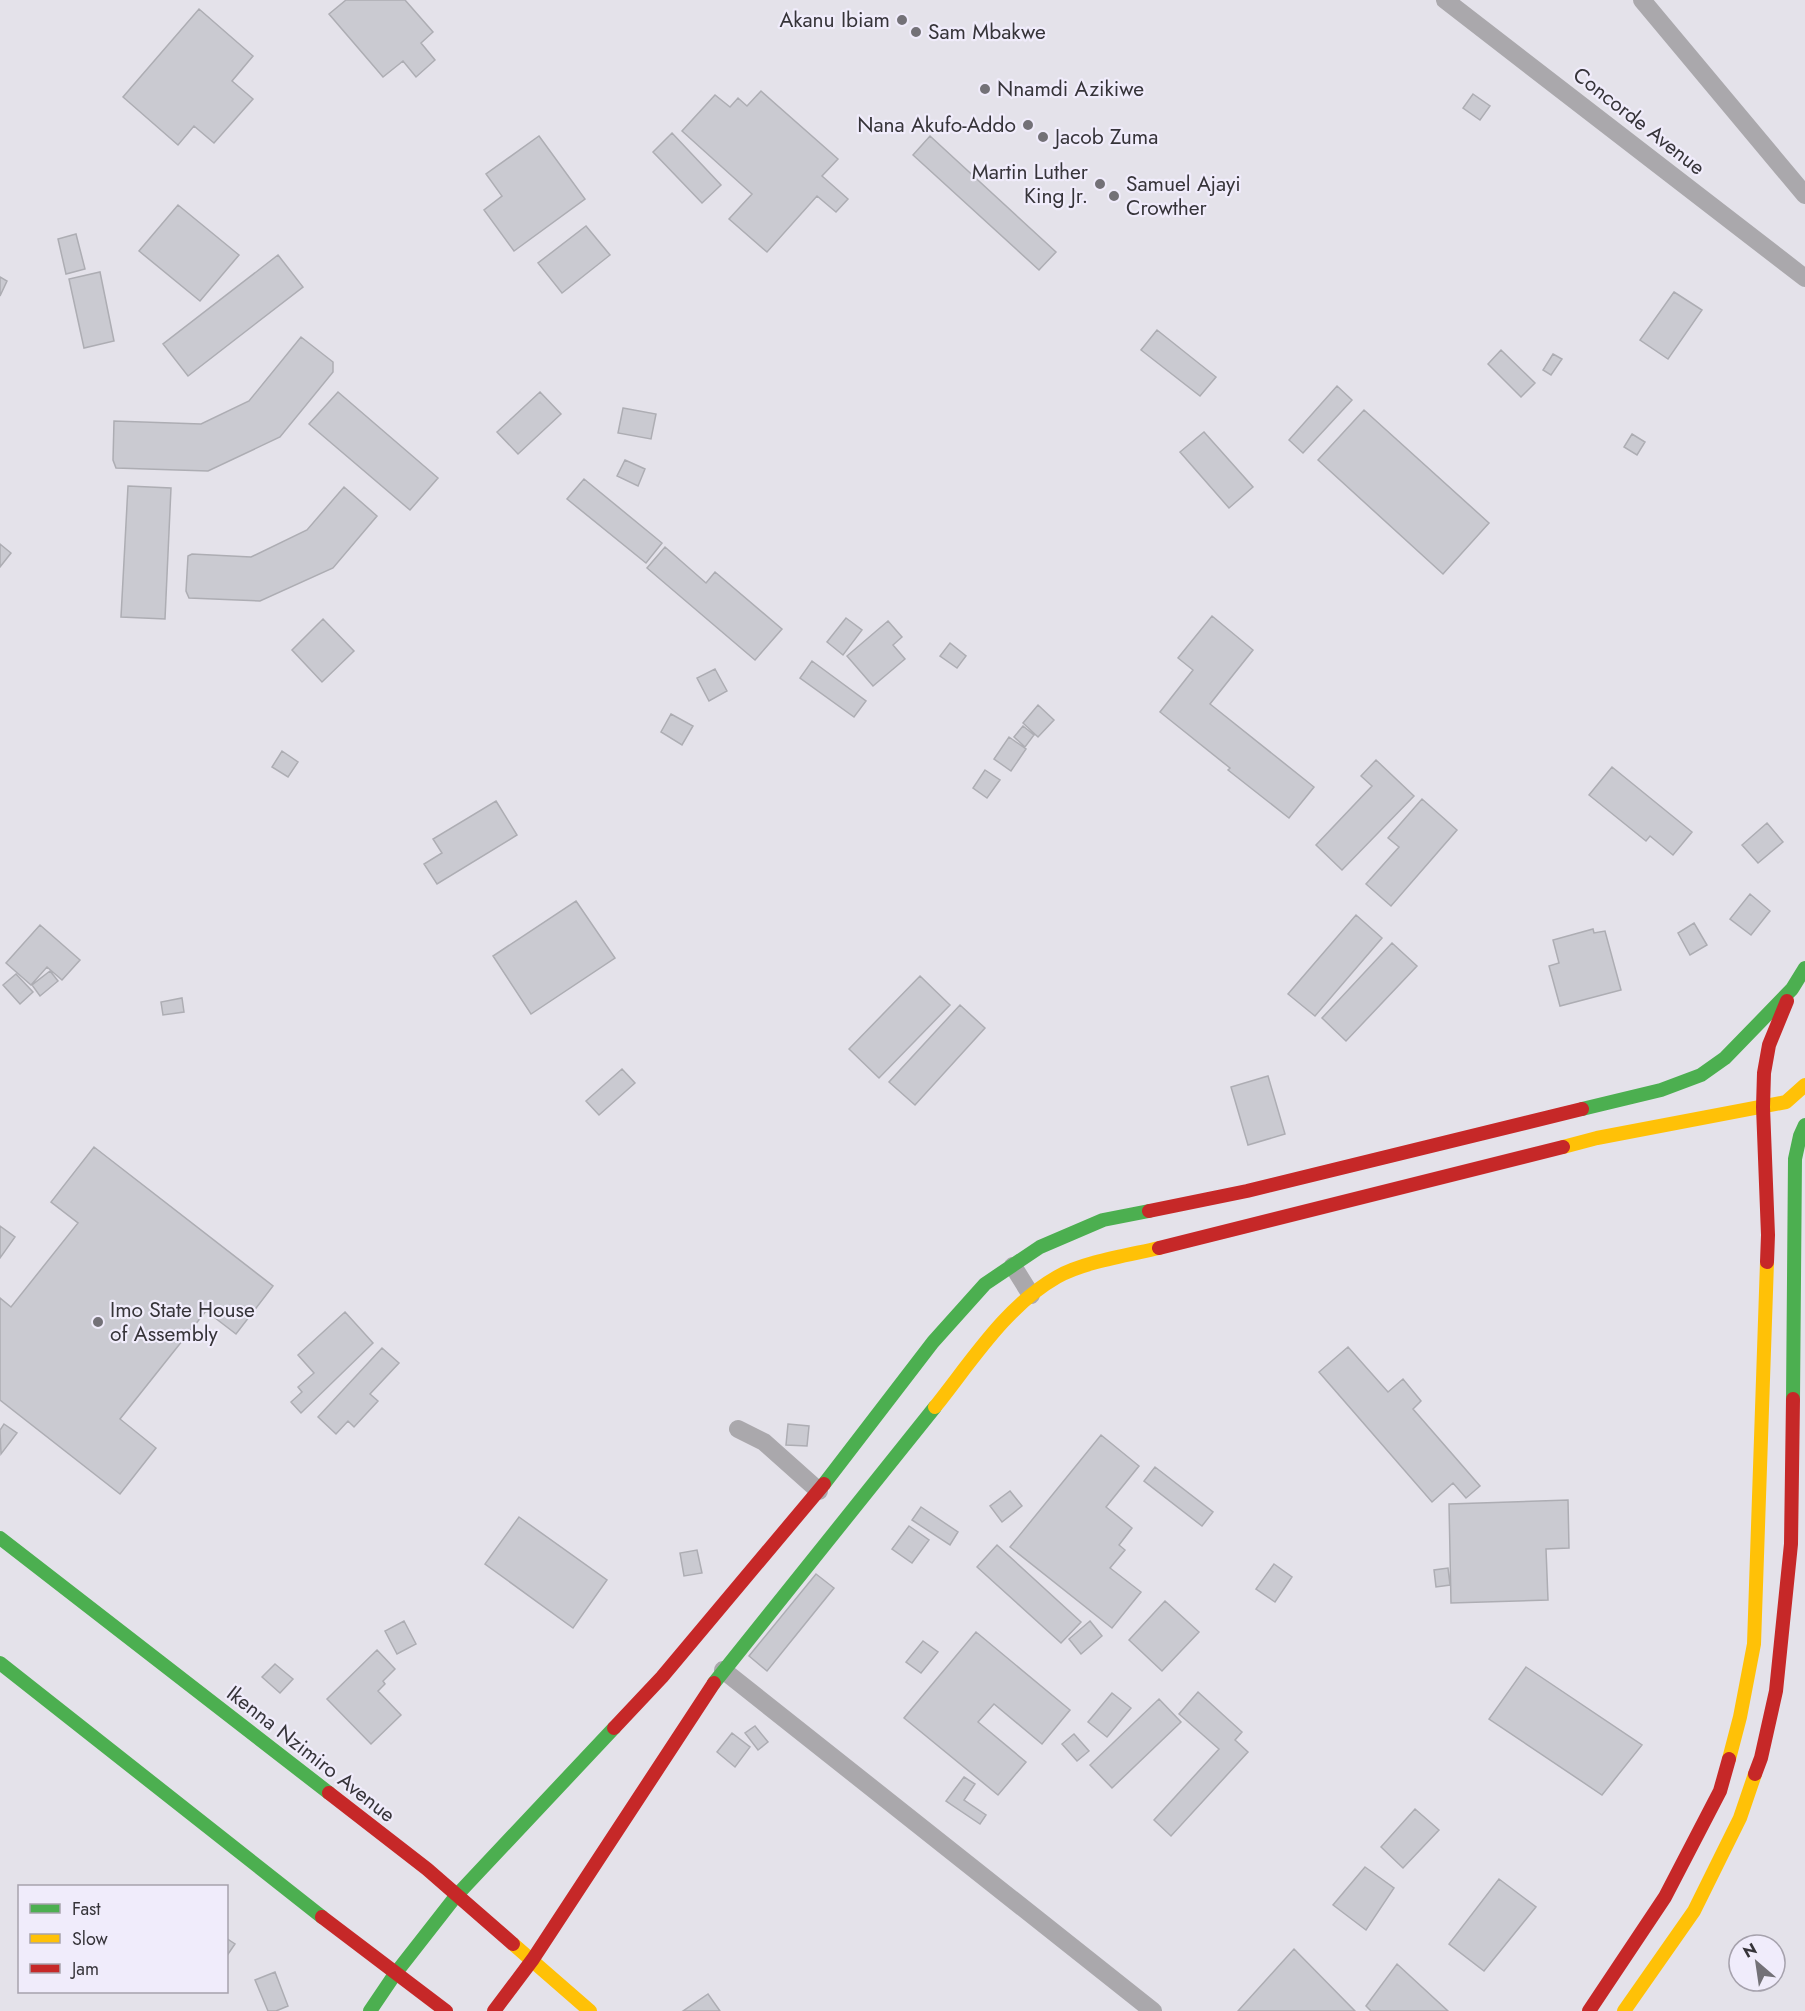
<svg xmlns="http://www.w3.org/2000/svg" width="1805" height="2011" font-family="Jost,sans-serif">
	<style>
		.building { fill: #cacad1; stroke: #adadb3; stroke-width: 1.5 }
		.lines { fill: none; stroke-linecap: round; stroke-linejoin: round }
		.street { stroke: #aaa8ac; stroke-width: 18 }
		.fast { stroke: #4caf50; stroke-width: 14 }
		.slow { stroke: #ffc107; stroke-width: 14 }
		.jam { stroke: #c62828; stroke-width: 14 }
		.poi-dot { fill: #737177; stroke: #f0ecfb; stroke-width: 2 }
		.labels { text-anchor: middle; stroke-width: 4.5; stroke-linejoin: round; paint-order: stroke }
		.poi-label { font-size: 21px; fill: #363439; stroke: #f0ecfb; text-anchor: start }
		.street-label { font-size: 21px; fill: #363439; stroke: #f0ecfb }
	</style>
	<rect width="100%" height="100%" fill="#e4e2ea"/>
	<path class="building" d="M346,0h59l28,32 -12,11 14,17 -19,17 -13,-16 -20,16 -54,-63z
		M199,9l54,47 -21,25 21,18 -39,44 -20,-17 -16,19 -55,-48z
		M761,91l77,68 -16,17 26,23 -12,13 -19,-16 -50,56 -38,-33 23,-25 -70,-63 33,-36 15,12 8,-9 9,8z
		M1473,94l17,12 -10,14 -17,-12z
		M672,133l49,52 -19,18 -49,-51z
		M539,136l46,63 -71,52 -30,-41 18,-14 -16,-22z
		M930,136l126,116 -17,18 -126,-115z
		M178,205l61,50 -39,46 -61,-50z
		M586,226l24,29 -48,38 -24,-30z
		M76,234l9,35 -19,5 -8,-35z
		M278,255l25,32 -115,89 -25,-32z
		M100,272l14,69 -30,7 -15,-69z
		M0,277l7,4 -7,15z
		M1674,292l28,18 -34,49 -28,-19z
		M1157,330l59,47 -16,19 -59,-46z
		M301,337l32,25v10l-53,65 -72,34 -92,-3 -3,-8 1,-39 87,3 48,-23z
		M1501,350l34,33 -14,14 -33,-33z
		M1553,354l9,5 -11,16 -8,-5z
		M1337,386l15,14 -49,53 -14,-13z
		M338,392l100,86 -28,32 -101,-86z
		M540,392l21,22 -43,40 -21,-22z
		M623,408l33,6 -5,25 -33,-6z
		M1364,410l125,113 -46,51 -125,-114z
		M1204,432l49,55 -24,21 -49,-56z
		M1632,434l13,8 -8,13 -13,-8z
		M625,460l20,9 -7,17 -21,-10z
		M584,479l78,64 -16,20 -79,-64z
		M128,486l43,2 -6,131 -44,-2z
		M344,487l33,29 -44,52 -73,33 -71,-3 -3,-7 2,-35 4,-2 59,3 56,-27z
		M0,544l11,9 -11,14z
		M665,547l41,36 9,-11 67,57 -27,31 -108,-92z
		M1212,616l41,34 -43,54 104,83 -25,31 -61,-48 2,-2 -70,-56 33,-42 -15,-12z
		M846,618l16,12 -19,25 -16,-13z
		M323,619l31,32 -32,31 -30,-32z
		M888,621l14,16 -9,8 12,14 -32,27 -26,-30z
		M950,643l16,13 -9,12 -17,-12z
		M812,661l54,40 -12,16 -54,-39z
		M715,669l12,22 -18,10 -12,-23z
		M1038,705l16,15 -16,17 -15,-14z
		M671,714l22,12 -11,19 -21,-13z
		M1023,726l11,9 -9,12 -11,-10z
		M1009,737l17,12 -15,22 -17,-12z
		M282,751l16,11 -10,15 -16,-10z
		M1376,760l38,36 -72,74 -26,-25 56,-59 -11,-10z
		M1612,767l80,65 -19,23 -23,-19 -4,5 -57,-46z
		M985,770l15,10 -13,18 -14,-10z
		M1422,799l35,31 -66,76 -25,-22 33,-37 -11,-9z
		M496,801l21,34 -80,49 -13,-20 18,-11 -9,-14z
		M1767,823l16,19 -25,21 -16,-18z
		M1750,894l20,17 -19,24 -21,-16z
		M576,901l39,57 -84,56 -38,-58z
		M1356,915l26,23 -67,78 -27,-22z
		M1694,923l13,22 -17,10 -12,-22z
		M40,925l40,35 -18,20 -15,-13 -16,18 -25,-22z
		M1593,929l1,4 11,-2 16,59 -61,16 -11,-40 10,-3 -6,-23z
		M1392,943l25,23 -71,75 -24,-23z
		M50,971l8,10 -18,15 -8,-11z
		M16,974l17,18 -13,12 -17,-19z
		M920,976l30,29 -71,73 -30,-29z
		M182,998l2,14 -21,3 -2,-13z
		M960,1005l25,23 -70,77 -26,-23z
		M622,1069l13,14 -36,32 -13,-14z
		M1268,1076l17,58 -37,11 -17,-58z
		M94,1147l179,139 -37,48 -30,-23 -86,108 36,29 -36,46 -120,-94v-102l11,9 67,-84 -27,-21z
		M0,1226l15,11 -15,21z
		M345,1312l28,31 -72,70 -10,-11 11,-10 -4,-5 16,-14 -16,-18z
		M1348,1347l40,45 15,-13 18,22 -8,8 67,77 -14,12 -13,-15 -21,19 -113,-130z
		M382,1348l17,15 -29,31 8,7 -24,26 -6,-6 -12,13 -18,-17z
		M4,1424l13,9 -16,21 -1,-24z
		M788,1424l21,2 -2,20 -21,-1z
		M1101,1435l38,31 -33,41 26,21 -13,17 6,5 -15,18 31,24 -29,36 -102,-81z
		M1155,1467l58,45 -11,14 -58,-45z
		M1010,1491l12,15 -20,16 -12,-16z
		M1568,1500l1,48 -23,1 2,51 -97,3 -2,-99z
		M921,1507l37,25 -8,13 -38,-25z
		M519,1517l88,63 -34,48 -88,-64z
		M909,1526l20,14 -17,23 -20,-14z
		M997,1545l84,77 -20,21 -84,-76z
		M697,1550l5,23 -18,3 -4,-23z
		M1274,1564l18,13 -17,25 -19,-13z
		M1448,1568l2,17 -14,2 -2,-17z
		M816,1574l18,14 -67,83 -18,-15z
		M1165,1601l34,31 -37,39 -33,-31z
		M404,1621l12,23 -19,10 -12,-23z
		M1090,1621l12,15 -21,18 -12,-15z
		M976,1632l94,78 -28,34 -48,-40 -16,18 48,40 -28,33 -94,-77z
		M923,1641l15,11 -17,21 -15,-11z
		M377,1650l18,19 -12,12 2,3 -7,7 23,24 -30,29 -44,-45z
		M275,1664l18,15 -13,14 -18,-16z
		M1526,1667l116,78 -40,50 -113,-76z
		M1198,1692l44,40 -7,8 13,12 -77,84 -17,-16 65,-71 -40,-35z
		M1112,1693l19,15 -24,29 -19,-15z
		M1159,1699l22,23 -69,66 -22,-23z
		M755,1726l13,16 -10,8 -13,-17z
		M732,1733l18,14 -15,20 -18,-15z
		M1074,1734l15,17 -12,10 -15,-17z
		M964,1777l11,7 -11,16 22,15 -6,9 -34,-23z
		M1415,1809l24,21 -36,38 -22,-21z
		M1365,1867l29,21 -28,42 -33,-25z
		M1499,1879l37,28 -52,64 -35,-27z
		M226,1938l9,6 -9,13z
		M1294,1949l61,62h-117z
		M1397,1964l51,47h-77l-5,-5z
		M275,1972l13,34 -12,5h-8l-13,-31z
		M708,1994l12,17h-37z"/>
	<g class="lines">
		<path class="street" d="M1445,0l360,278
			M1642,0l163,195
			M1013,1266l18,29
			M738,1429l26,13 55,49
			M723,1670l430,341"/>
		<path class="fast" d="M1582,1109l79,-19 40,-15 24,-17 67,-69 13,-21
			M1793,1399l2,-240 5,-23 5,-11
			M824,1484l109,-142 52,-58 55,-37 63,-27 46,-9
			M0,1538l329,255
			M0,1663l322,254
			M714,1683l221,-276
			M370,2011l25,-37 61,-78 158,-168"/>
		<path class="slow" d="M1563,1147l34,-9 189,-36 19,-17
			M935,1407c36,-45 71,-101 122,-130 26,-15 72,-22 102,-29
			M1729,1759l11,-42 14,-73 13,-382
			M513,1944l77,67
			M1624,2011l70,-100 46,-93 15,-44"/>
		<path class="jam" d="M1149,1211l98,-20 335,-82
			M1159,1248l404,-101
			M1767,1262l1,-27 -5,-128 1,-34 5,-28 18,-44
			M614,1728l48,-51 162,-193
			M1755,1774l6,-16 15,-67 15,-147 2,-145
			M329,1793l98,76 86,75
			M322,1917l124,94
			M494,2011l39,-52 181,-276
			M1589,2011l76,-114 55,-106 9,-32"/>
	</g>
	<g class="poi-dot">
		<circle cx="902" cy="20" r="6"/>
		<circle cx="916" cy="32" r="6"/>
		<circle cx="985" cy="89" r="6"/>
		<circle cx="1028" cy="125" r="6"/>
		<circle cx="1043" cy="137" r="6"/>
		<circle cx="1100" cy="184" r="6"/>
		<circle cx="1114" cy="196" r="6"/>
		<circle cx="98" cy="1322" r="6"/>
	</g>
	<g class="labels">
		<g class="poi-label">
			<text x="890" y="27" text-anchor="end">Akanu Ibiam</text>
			<text x="928" y="39">Sam Mbakwe</text>
			<text x="997" y="96">Nnamdi Azikiwe</text>
			<text x="1016" y="132" text-anchor="end">Nana Akufo-Addo</text>
			<text x="1055" y="144">Jacob Zuma</text>
			<text x="1088" y="179" text-anchor="end">Martin Luther<tspan x="1088" dy="24">King Jr.</tspan></text>
			<text x="1126" y="191">Samuel Ajayi<tspan x="1126" dy="24">Crowther</tspan></text>
			<text x="110" y="1317">Imo State House<tspan x="110" dy="24">of Assembly</tspan></text>
		</g>
		<g class="street-label">
			<text transform="translate(1639 121) rotate(38)" y="7">Concorde Avenue</text>
			<text transform="translate(311 1754) rotate(38)" y="7">Ikenna Nzimiro Avenue</text>
		</g>
	</g>
	<rect x="18" y="1885" width="210" height="108" fill="#f0ecfb" stroke="#a6a2ad" stroke-width="1.5"/>
	<rect x="30" y="1904" width="30" height="9" fill="#4caf50" stroke="#a6a2ad" stroke-width="1.5"/>
	<text x="72" y="1915" font-size="18" fill="#363439">Fast</text>
	<rect x="30" y="1934" width="30" height="9" fill="#ffc107" stroke="#a6a2ad" stroke-width="1.5"/>
	<text x="72" y="1945" font-size="18" fill="#363439">Slow</text>
	<rect x="30" y="1964" width="30" height="9" fill="#c62828" stroke="#a6a2ad" stroke-width="1.5"/>
	<text x="72" y="1975" font-size="18" fill="#363439">Jam</text>
	<g transform="translate(1757 1963) rotate(331)"><circle r="28" fill="#f0ecfb" stroke="#a6a2ad" stroke-width="1.5"/>
	<path d="M0-4.5L10 22L0 15L-10 22Z" fill="#737177"/>
	<text y="-9" font-size="16" font-weight="bold" text-anchor="middle" fill="#363439">N</text>
	</g>
</svg>
